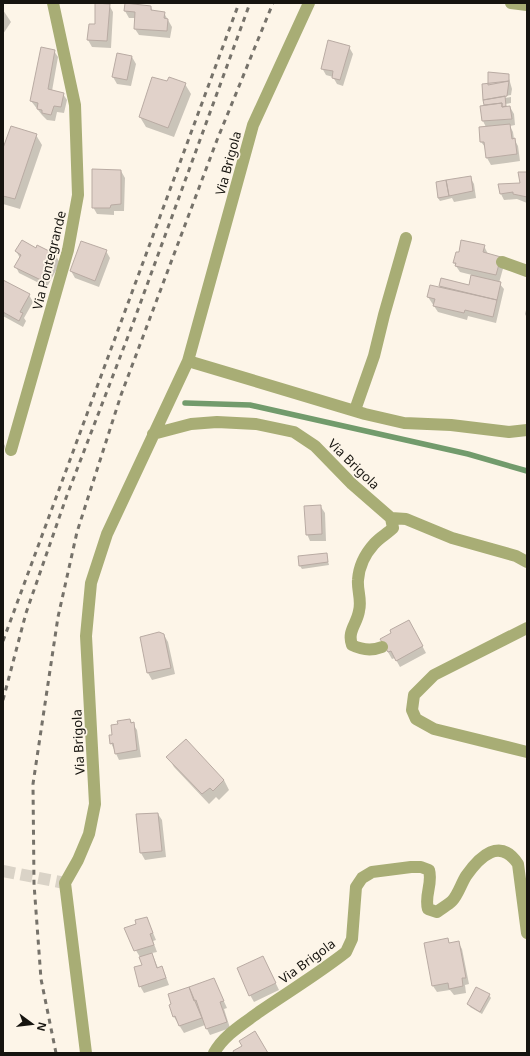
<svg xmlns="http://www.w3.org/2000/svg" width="530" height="1056" font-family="'Noto Sans',sans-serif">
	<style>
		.shadow { fill: #0003 }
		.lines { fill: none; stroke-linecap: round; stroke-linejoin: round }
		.stream { stroke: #729b6c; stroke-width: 5.5 }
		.building { fill: #e1d2ca; stroke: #b9aba3 }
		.street-tunnel { stroke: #dad3c7; stroke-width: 12; stroke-dasharray: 12 6; stroke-linecap: butt }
		.street { stroke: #a8ad75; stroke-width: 12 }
		.rail { stroke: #76726a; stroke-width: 3; stroke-dasharray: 5 5; stroke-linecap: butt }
		.labels { text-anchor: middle; stroke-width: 3.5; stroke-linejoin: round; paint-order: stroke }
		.street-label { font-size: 13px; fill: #16140f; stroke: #fdf5e8 }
	</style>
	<rect width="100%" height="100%" fill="#fdf5e8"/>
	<path class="shadow" d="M109,5l4,7 -2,36 -19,-1 -4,-7z
		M151,7l2,5 11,1 8,14 -2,11 -31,-3 -4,-6 1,-11h-7l-4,-7z
		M3,10l8,12 -8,12z
		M349,47l4,7 -10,32 -6,-2 -4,-7 -7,-2 -4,-7z
		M54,51l4,6 -6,34 11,3 4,6 -3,13 -7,-1 -2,9 -8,-1 -5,-5 -11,-14z
		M132,57l4,7 -5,22 -14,-2 -4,-7z
		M508,75l4,14 -1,6 -7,1v2l7,-1v6l-6,1 1,7 4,-4 4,7 1,11 -5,1 3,6 1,7 4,7 2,15 -29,4 -4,-7 -1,-10 -5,-6 5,-15 -3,-6 -2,-14 4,-1 -1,-6 5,-16z
		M168,83l17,1 6,10 -17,43 -28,-10 -6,-10z
		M36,135l6,10 -22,64 -17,-5v-52z
		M121,171l4,7 -1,33h-10v4l-17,-1 -4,-7z
		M527,173v30l-10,-4 -13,1 -3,-6 20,-10z
		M470,177l4,7 2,14 -22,4 -2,-4 -12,3 -2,-3z
		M82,242l24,9 4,7 -11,29 -24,-9 -4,-7z
		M484,246l4,8 16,11 -5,18 5,6 -8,34 -28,-7 -1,4 -29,-8 -10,-15 12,-9 2,-9 28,7 2,-11 -12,-3 -6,-9z
		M36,249l20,7 4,7 -13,24 -28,-14 -3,-6 4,-9 -4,-7z
		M3,281l26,14 4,7 -9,16 2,3 -3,6 -20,-11z
		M527,306v12l-2,-4z
		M3,442l2,4 -2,9z
		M321,507l4,6 1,28h-16l-3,-7z
		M326,554l3,11 -27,4 -2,-3z
		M409,621l17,32 -26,14 -5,-9 -3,1 -11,-19z
		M164,635l4,7 7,32 -23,6 -4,-7 -7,-36z
		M130,720l7,10 4,27 -22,3 -8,-17 8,-18z
		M168,757l56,23 5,10 -10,10 -3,-3 -7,7 -35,-37z
		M158,814l4,6 4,37 -21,3 -4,-7z
		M147,918l9,22 -3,1 4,11 -5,1 6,15 4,-1 3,7 4,11 -25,8 -4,-7 3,-20 -3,-9 -11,-18 -4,-11 13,-4z
		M447,940l3,4 8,-2 4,7 7,35 -4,1 1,8 -12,2 -4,-5 -13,2 -4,-6z
		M263,957l16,33 -25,12 -4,-7z
		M217,986l10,22 -3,1 6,19 -20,7 -5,-10 -21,8 -10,-16 -4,-11z
		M489,995l2,3 -9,16 -12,-7 -2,-3z"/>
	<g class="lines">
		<path class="stream" d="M185,403l65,2 218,49 59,17"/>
	</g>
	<path class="building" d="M95,3l15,1 -3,37 -20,-1 2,-16h6z
		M125,3l26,3v4l14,2 -1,6 4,1 -1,12 -33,-2 1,-17 -11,-1z
		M328,40l22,6 -10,34 -8,-2 1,-7 -12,-2z
		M41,47l14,3 -7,39 16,4 -3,14 -7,-1 -3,9 -9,-2v-3l-5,-1 1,-6 -8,-2z
		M117,53l15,3 -5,24 -15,-3z
		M488,72l21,2v7l-21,4z
		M152,77l15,4 2,-4 17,6 -18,45 -29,-11z
		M509,81l-2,15 -24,4 -1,-16z
		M505,96l1,10 -4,1v-4l-18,2 -1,-5z
		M502,103v4l8,-1 2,13 -30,2 -2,-15z
		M510,124l2,15 3,-1 2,16 -31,4 -2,-16h-4l-1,-15z
		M11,126l26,8 -22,65 -12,-3v-48z
		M92,169l29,1v34l-10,1 -1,3h-18z
		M518,172h9v25l-14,-3v-2l-13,2 -2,-10 22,-1z
		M471,176l2,15 -24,5 -3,-16z
		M446,180l3,16 -11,2 -2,-16z
		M22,240l14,8 1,-3 20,10 -14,26 -29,-14 7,-12 -6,-4z
		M461,240l24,5 -2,7 18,5 -5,18 -41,-9 1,-3h-3l3,-11h3z
		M81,241l26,9 -12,31 -25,-10z
		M471,275l30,7 -4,18 -58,-14 2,-8 28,7z
		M3,280l27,14 -10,18 3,1 -4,8 -16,-9z
		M430,285l67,15 -4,17 -28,-7 -1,3 -31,-7 2,-7 -8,-2z
		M321,505l1,29 -16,1 -2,-29z
		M327,553l1,9 -29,4 -1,-10z
		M409,620l14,26 -27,15 -5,-10 -3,1 -8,-13 11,-6 -1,-3z
		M159,632l5,2 7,34 -24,5 -7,-36z
		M130,719l1,4 3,-1 3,28 -22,4 -2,-11 -3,1 -1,-9h3l-1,-10 7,-1 -1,-3z
		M186,739l38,41 -11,11 -3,-3 -8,6 -36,-37z
		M158,813l4,38 -22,2 -4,-39z
		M147,917l6,16 -3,1 4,11 -20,6 -10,-23 12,-4 -1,-4z
		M448,938l1,5 10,-2 7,37h-4l1,8 -14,3 -1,-6 -16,3 -8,-43z
		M152,953l5,15 5,-2 4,12 -27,9 -5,-20 8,-2 -3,-8z
		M263,956l13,27 -27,13 -12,-28z
		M214,978l10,23 -4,1 7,20 -21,7 -10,-29 -2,1 -5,-14z
		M189,987l13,31 -23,8 -4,-10 -2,1 -4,-12 2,-1 -3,-10z
		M476,987l14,7 -10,18 -13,-8z
		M255,1031l13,22h-34l-1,-2 9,-5 -3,-5z"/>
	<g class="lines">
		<path class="street-tunnel" d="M3,871l62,12"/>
		<path class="street" d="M511,3l16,2
			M502,262l25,9
			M188,361l177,53 39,9 47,2 58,7 18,-2
			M355,410l19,-54 10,-41 22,-77
			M153,434l38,-10 26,-2 39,2 38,8 21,14 37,38 39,34 15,1 46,19 64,18 11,6
			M11,450l57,-200 10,-55 -3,-90 -22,-102
			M527,628l-93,47 -20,20 -2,15 4,9 18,10 93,23
			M382,647c-10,4 -20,3 -30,-2 -5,-14 5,-21 7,-34 3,-11 -2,-21 -1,-31 1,-14 7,-26 16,-36 6,-7 13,-10 19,-16l-2,-10
			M86,1053l-21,-170 13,-23 11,-26 6,-30 -9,-168 5,-53 16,-49 81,-173 65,-236 56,-122
			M214,1053c10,-18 29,-29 45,-41 29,-20 59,-38 87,-60l6,-13 4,-52 6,-9 10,-6 39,-5h10l8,3c4,14 -5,25 -1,39l9,3c5,-4 11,-7 15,-11 6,-6 9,-17 14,-25 14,-20 34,-39 52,-12l9,69"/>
		<path class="rail" d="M3,641l236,-638
			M3,700l23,-87 40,-115 66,-172 118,-323
			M56,1053l-15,-74 -7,-95 -1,-100 25,-167 19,-85 44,-137 96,-255 56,-137"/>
	</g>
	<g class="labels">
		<g class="street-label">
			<text transform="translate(228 163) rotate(-75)" y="5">Via Brigola</text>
			<text transform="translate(49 260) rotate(-76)" y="5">Via Pontegrande</text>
			<text transform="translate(354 464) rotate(44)" y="5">Via Brigola</text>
			<text transform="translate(78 742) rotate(-93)" y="5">Via Brigola</text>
			<text transform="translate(307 961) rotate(-36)" y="5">Via Brigola</text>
		</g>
	</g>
	<rect width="530" height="1056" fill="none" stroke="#16140f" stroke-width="8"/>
	<g transform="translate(32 1024) rotate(105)" stroke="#fdf5e8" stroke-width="3" paint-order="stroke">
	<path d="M0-3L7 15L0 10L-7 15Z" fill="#16140f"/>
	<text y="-6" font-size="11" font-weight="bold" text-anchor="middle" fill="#16140f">N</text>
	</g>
</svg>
